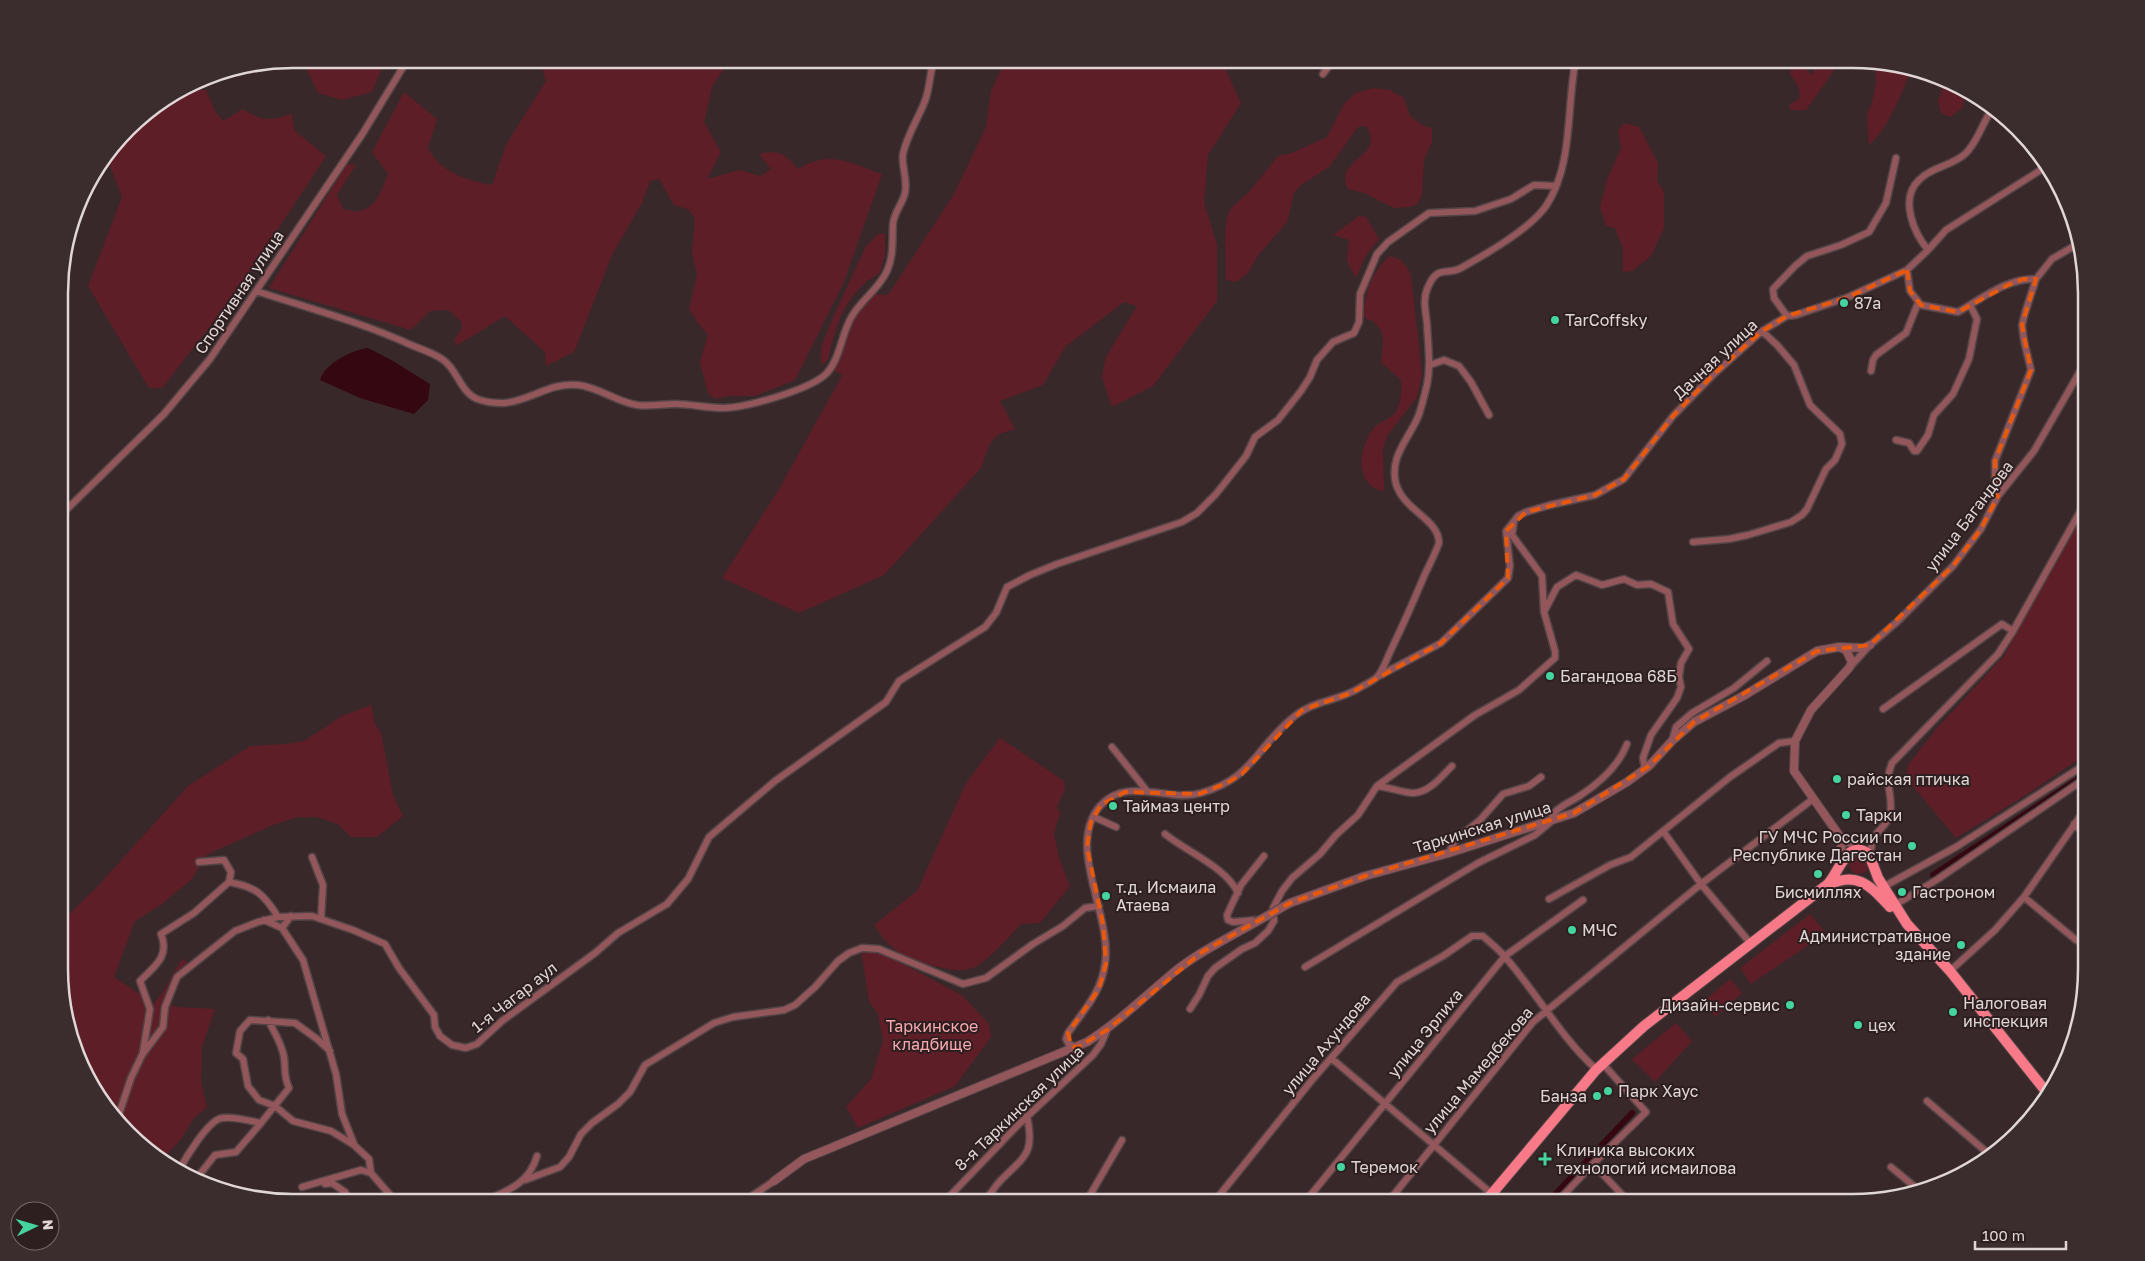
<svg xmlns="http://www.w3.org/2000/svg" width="2145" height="1261" font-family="'Golos Text',sans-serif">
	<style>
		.green { fill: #5e1e28 }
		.water { fill: #350710 }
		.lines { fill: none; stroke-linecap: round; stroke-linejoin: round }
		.canal { stroke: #350710; stroke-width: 6 }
		.minor-casing { stroke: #534445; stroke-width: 9 }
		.tertiary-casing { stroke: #534445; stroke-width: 10 }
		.primary-casing { stroke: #534445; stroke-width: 12 }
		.minor { stroke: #93565b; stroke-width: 6 }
		.tertiary { stroke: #93565b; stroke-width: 8 }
		.primary { stroke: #f87a89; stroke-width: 10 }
		.tertiary-bridge-casing { stroke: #534445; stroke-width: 10; stroke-linecap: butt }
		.tertiary-bridge { stroke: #93565b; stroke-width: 8 }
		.marked { fill: none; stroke: #e8590c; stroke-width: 4; stroke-dasharray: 10 6; stroke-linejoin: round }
		.poi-dot { fill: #45d49f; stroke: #2d1e1f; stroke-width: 2 }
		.labels { text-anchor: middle; stroke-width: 4; stroke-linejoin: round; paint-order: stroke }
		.street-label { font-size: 16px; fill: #e1d6d6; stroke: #2d1e1f }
		.poi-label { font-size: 16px; fill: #e1d6d6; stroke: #2d1e1f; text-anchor: start }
		.park-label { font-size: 16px; fill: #f8aab0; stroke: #2d1e1f }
		.rim { fill: none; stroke: #e1d6d6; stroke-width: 2.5 }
	</style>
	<rect width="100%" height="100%" fill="#382829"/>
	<path class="green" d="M298,59h88l-14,33 -30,8 -24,-7 -15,-31z
		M528,59h202l-18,28 -8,35 17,30 -14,27 33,-9 20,6 11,-7 -12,-15c20,-5 27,1 39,15 32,-20 52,-6 84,5l-38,108 -49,98 -40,16h-26l-14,3 -7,-6 -8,-31 8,-27 -10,-12 -9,-14 8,-34 -5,-22 3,-35 -7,-9 -14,-4 -15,-26 -9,2 -8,22 -30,52 -38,97 -28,14 -1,-14 -40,-36 -49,30 -2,-6 8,-12 -1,-7 -13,-11 -18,1 -19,19 -142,-42 78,-124 9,1 -19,30 6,14c29,9 36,-12 45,-35l-16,-22 32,-60 33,27 -9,29c13,25 38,32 64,37l14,-40 40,-64 -4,-13 -14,-6z
		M1006,59h221l-3,7 17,37 -33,52 -4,47 13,43v56l-64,85 -41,21 -10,-30 4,-20 31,-51 -13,-4 -59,45 -22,38 -43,16 15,28 -16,5 -9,9 -9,25 -97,107 -85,38 -77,-35 57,-89 64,-115 -7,-2 -3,-5 8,-13 12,-37 20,-23 15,1 66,-101 32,-67 5,-36z
		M1816,59l23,1 -6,12 -27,38h-16v-6l9,-5c2,-10 -2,-16 -9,-25l1,-6 11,-3 10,10 6,-14z
		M1875,62l37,5c-9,23 -23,61 -43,78l-2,-31 5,-11 4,-20z
		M1945,80l20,8 -2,19 -13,10 -9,-4 -3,-12z
		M1374,88l16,2 14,8 6,18 14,10 8,2v14l-8,18 -2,35 -5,9 -7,3 -16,1 -30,-15 -16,-4c-16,-30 39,-32 18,-63l-8,1 -29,40 -28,18 -7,8 -7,29 -28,32 -12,20 -11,8 -10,-2 -1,-48 2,-15 4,-9 18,-16 29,-36 14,-3 35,-16 17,-33 11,-11z
		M184,89l22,1 9,21 8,10 20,-12c21,13 26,12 49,5l2,16 32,26 -90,137 -74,95h-13l-61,-102 34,-89 -15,-39 31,-41z
		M1625,123l14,4 19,36 -1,18 7,11v36l-13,28 -19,15 -9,1v-23l-8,-21 -9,-2 -6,-19 7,-27 14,-32 -3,-18z
		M1359,216l7,1 13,22 -14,18 -9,21 -9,-17 2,-21 -16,-5z
		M882,233l3,2v19l-5,19c-33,17 -45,52 -52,87l-7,5v-15l3,-11 12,-28 30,-65 11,-11z
		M1390,256c11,3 16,7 21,19l11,100 -5,22 -30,39 -4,13 1,42c-30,-5 -26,-42 -11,-62 5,-7 16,-9 22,-16 6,-8 7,-24 6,-33l-20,-18c3,-23 6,-36 -18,-45 3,-25 7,-44 27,-61z
		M2086,510v244l-60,41 -70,43 -50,-60 2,-13 29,-37 66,-71z
		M371,705l4,19 6,9 12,62 10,21 -26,21h-26l-13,-13 -21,-7h-19l-25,8 -67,30 -14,24 -30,25 -27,17 -21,56 27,18 9,14 12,-16 20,-34 5,3 -12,19 -9,23 11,3 38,2 -13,38 -1,36 6,24 -14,12 -12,20 -18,20 -65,-61 -37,-99v-77l36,-35 91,-101 62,-40 36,-2 18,-3 38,-25z
		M1000,738l64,43 1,8 -8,18 3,6 -6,20 5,25 11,28 -30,37 -19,1c-9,10 -36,40 -48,44 -12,4 -23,2 -34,-1 -31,-5 -48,-15 -65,-42l43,-34 49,-108z
		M1849 864a10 10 0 1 1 20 0a10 10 0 1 1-20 0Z
		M1810,914l16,19 -75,51 -11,-16z
		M861,950l18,1 84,45 26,28 2,13 -36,49 -97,42 -12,-21 25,-28 12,-38 -5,-27 -9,-13z
		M1730,979l12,14 -27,24 -12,-15z
		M1676,1023l16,18 -37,41 -23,-23z"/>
	<path class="water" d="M368,348l25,13 37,23 -2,16 -14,14 -54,-16 -40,-18c4,-16 32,-30 48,-32z"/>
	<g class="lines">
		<path class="canal" d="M1933,875l153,-101
			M1548,1202l84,-89"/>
		<g class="minor-casing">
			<path id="minor" d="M1323,74l11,-15
				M1928,250c-14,-17 -29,-51 -9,-70 12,-13 33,-14 46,-26 13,-12 17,-31 28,-46
				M1907,270l3,21 11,14 37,7c23,-13 51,-35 78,-33
				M256,291c52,17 105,31 155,54 10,4 22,8 31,14 16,10 18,35 38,41 40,13 63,-19 98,-15 21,2 38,17 59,20 12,2 26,-1 38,-1 16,0 32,4 48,4 23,0 89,-19 104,-35 14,-16 14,-39 25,-57 9,-16 27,-27 35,-45 7,-15 5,-31 6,-47 1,-12 10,-21 12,-31 3,-14 -4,-28 -2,-39 4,-19 15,-35 22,-53 5,-14 5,-28 9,-42
				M1787,316l-13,-18 -1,-9 22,-23 12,-10 34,-11 28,-13 17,-29 10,-45
				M1430,365l14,-5 15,6 12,16 18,33
				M1871,371l2,-11 3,-5 30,-22 12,-30
				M1896,440l13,3 5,8h3l11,-16 6,-20 19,-21 16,-35 8,-40 -7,-14
				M1998,496l-3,-1v-34l36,-91 -7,-29 -2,-16 3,-12 11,-34 16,-20 24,-14
				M61,515l103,-101 46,-55 153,-226 45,-74
				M1693,542l36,-3 19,-4 43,-13 11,-7 5,-6 19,-40 9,-9 7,-16 -2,-10 -30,-29 -16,-40 -17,-20 -15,-14
				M1545,610l12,-23 19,-12 26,10 22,-6 13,6 14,-1 17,8 5,32 16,25 -8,14 -2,14 2,10 -4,11 -26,37 -8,23 2,11
				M1850,667l20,-22 28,-24 55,-55 28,-37 17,-33 36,-45 52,-90
				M1377,677l64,-34 67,-65 2,-12 -4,-35 12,-15 8,-4 24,-7 45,-10 29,-16 49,-63 41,-42 48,-43 25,-15 9,-1 50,-17 61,-28 21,-20 18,-20 101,-64
				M1883,709l119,-85 11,7
				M1672,741l4,-14 16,-14 42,-25 33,-27
				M1112,747l35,44
				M1377,786c11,1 26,7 36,7 16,0 29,-17 39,-27
				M1094,817l22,10
				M2074,824l12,11
				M1663,831l38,53 50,60
				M1165,834c22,18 61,33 73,59
				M1449,853l6,-13 25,-20 23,-26 26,-8 12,-9
				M1871,856c-1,-28 14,-23 19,-42 4,-18 -7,-30 2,-51l106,-109 15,-23 73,-130
				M312,857l11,28 -2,34
				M199,862l25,-2 7,12 -2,10c27,5 35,12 49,35
				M1883,887l73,-40 130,-83
				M2024,897l52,43
				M1549,899l61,-34 21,-8 99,-80 49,-34 16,-2
				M1895,905l43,-26 148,-101
				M264,920l18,8 9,-12
				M1256,922l-1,-2 -22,2 -5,-2 -1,-5 14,-30 23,-29
				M282,928l21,32 33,114 6,40 12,30
				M2082,945l4,3
				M1305,967l173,-104 57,-28 19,-16 -2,-4c8,-10 19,-13 29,-20 18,-12 38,-30 46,-51
				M1950,971l45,-41 29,-33 62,-89
				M1190,1009l9,-14 9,-19 7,-8 27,-19 13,-6 13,-12 6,-10 -1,-13 9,-17 10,-13 28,-24 16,-19 22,-20 19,-29 98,-71 44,-25 36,-32v-7l-11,-39 -2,-36 -30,-41 2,-14
				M1076,1048l-8,-5 -2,-4 2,-6c16,-23 33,-40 37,-69 8,-48 -40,-117 -5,-158 27,-31 69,-3 101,-13 50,-14 54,-43 89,-73 25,-22 46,-17 71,-33 5,-3 12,-6 16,-10 6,-6 10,-19 14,-27 12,-25 23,-50 34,-76 5,-10 10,-20 14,-31 0,-24 -35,-32 -43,-59 -7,-27 12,-44 22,-67 4,-10 6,-21 9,-32 4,-20 1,-40 0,-61 -1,-12 -5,-25 1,-37 10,-23 18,-11 33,-19 25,-14 69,-39 85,-62 28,-42 20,-100 30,-147
				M330,1051l-13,-12 -22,-16 -45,-3 -10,11 -4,22 7,6 5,27 11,14 16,6 18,15 38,10 23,14 15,14 2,14 25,29
				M143,1052l7,-43 -10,-28c15,-15 30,-25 21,-47l33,-21 35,-31
				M1331,1058l161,136
				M1603,1064l43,48 -53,52 36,38
				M1927,1101l63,54
				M118,1117l13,-39 11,-23 21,-28 2,-20 12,-30 58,-46 23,-9 20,-5 34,-1 41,14 32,14 14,24 35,47 1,12 5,9 12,9 14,3 11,-4 25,-23 93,-68 23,-20 49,-29 21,-25 21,-42 66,-56 111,-79 13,-21 86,-54 11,-14 11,-26 23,-12 27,-11 125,-42 15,-9 19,-19 30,-38 9,-19 23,-17 23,-29 9,-14 7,-17 16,-18 21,-9 5,-11 1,-28 17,-40 11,-12 41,-29 46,-2 36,-12 23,-14 22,1
				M1891,1167l24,20
				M178,1172c7,-13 30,-52 44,-54 12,-2 27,3 39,5l28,-35c-6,-13 -3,-18 -5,-31 -2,-13 -10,-25 -16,-37
				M196,1179l19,-24 21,-3 25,-29
				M525,1180l35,-13 9,-10 12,-23 11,-11 26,-19 12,-12 15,-27 69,-42 19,-6 51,-7 11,-5 20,-18 23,-26 11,-8 13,-5 17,1 84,35 23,-6 47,-34 30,-18 22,-18 14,-2
				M325,1184l7,-1 13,9 5,10
				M302,1187l59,-17 10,3
				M482,1202c25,-11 47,-18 55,-46
				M743,1202l31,-21
				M944,1202l74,-77 75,-70 8,-11 6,-14
				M984,1202c6,-7 11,-16 17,-22 24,-24 34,-26 26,-64
				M1086,1202l36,-62
				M1214,1202l98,-122 85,-98 46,-26 29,-20h11c7,7 16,13 22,21 32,36 56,81 92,113
				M1305,1202l200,-246 78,-56
				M1388,1202l145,-180 168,-138 112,-85
				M1557,1202l36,-38"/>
		</g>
		<g class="tertiary-casing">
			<path id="tertiary" d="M1841,647l23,1 6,-3
				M1841,838l1,25
				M1290,903l75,-27 84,-23 125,-40 53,-31 22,-16 23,-25 22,-19 51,-27 72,-44 22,-4 7,3 6,12 -3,6 -38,42 -16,31 -1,30 47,67 20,11
				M774,1181l30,-22 283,-117c32,-20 58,-46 87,-70 25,-20 54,-34 82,-50"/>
		</g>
		<g class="primary-casing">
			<path id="primary" d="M1826,886c32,-16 44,0 64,21
				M1485,1202l111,-132 48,-44 184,-142c12,-13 19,-46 41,-30l9,24 29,46 43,47 98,123"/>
		</g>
		<use href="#minor" class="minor"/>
		<use href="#tertiary" class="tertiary"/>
		<use href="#primary" class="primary"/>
		<g class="tertiary-bridge-casing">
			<path id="tertiary-bridge" d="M1256,922l34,-19"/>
		</g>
		<use href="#tertiary-bridge" class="tertiary-bridge"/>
	</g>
	<path class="marked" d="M1907,270l3,21 11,14 37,7 50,-27 15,-6h13l-14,46 9,45 -36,91v34l3,1 -17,33 -28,37 -83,79 -53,6 -123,71 -45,44 -75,47 -209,63 -75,27 -88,49 -95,78 -31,18 -5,-3 -3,-12 31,-44 7,-25 -3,-40 -16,-77 4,-25 10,-17 24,-13 74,2 28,-11 15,-9 60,-64 49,-17 90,-50 67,-65 -2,-47 20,-19 69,-17 29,-16 49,-63 41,-42 48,-43 25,-15 59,-18z"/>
	<g class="poi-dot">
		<circle cx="1844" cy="303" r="5"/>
		<circle cx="1555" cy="320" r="5"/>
		<circle cx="1550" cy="676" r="5"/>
		<circle cx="1837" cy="779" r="5"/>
		<circle cx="1113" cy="806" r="5"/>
		<circle cx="1846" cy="815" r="5"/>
		<circle cx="1912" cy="846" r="5"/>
		<circle cx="1818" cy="874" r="5"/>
		<circle cx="1902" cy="892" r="5"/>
		<circle cx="1106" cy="896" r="5"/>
		<circle cx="1572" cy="930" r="5"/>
		<circle cx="1961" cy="945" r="5"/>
		<circle cx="1790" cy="1005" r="5"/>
		<circle cx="1953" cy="1012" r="5"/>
		<circle cx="1858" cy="1025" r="5"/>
		<circle cx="1608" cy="1091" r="5"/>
		<circle cx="1597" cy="1096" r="5"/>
		<path d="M1542.5 1151.5h5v5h5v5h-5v5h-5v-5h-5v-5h5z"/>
		<circle cx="1341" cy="1167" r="5"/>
	</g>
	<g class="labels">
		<g class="street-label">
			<text transform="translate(239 292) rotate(-56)" y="6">Спортивная улица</text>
			<text transform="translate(1715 359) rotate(-43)" y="6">Дачная улица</text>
			<text transform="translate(1969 516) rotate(-53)" y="6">улица Багандова</text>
			<text transform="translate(1482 827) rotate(-17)" y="6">Таркинская улица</text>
			<text transform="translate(514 997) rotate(-38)" y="6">1-я Чагар аул</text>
			<text transform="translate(1425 1033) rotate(-51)" y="6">улица Эрлиха</text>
			<text transform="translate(1326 1044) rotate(-50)" y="6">улица Ахундова</text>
			<text transform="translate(1478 1070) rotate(-50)" y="6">улица Мамедбекова</text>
			<text transform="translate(1019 1108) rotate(-44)" y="6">8-я Таркинская улица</text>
		</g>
		<g class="poi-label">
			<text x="1854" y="309">87а</text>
			<text x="1565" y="326">TarCoffsky</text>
			<text x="1560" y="682">Багандова 68Б</text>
			<text x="1847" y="785">райская птичка</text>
			<text x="1123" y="812">Таймаз центр</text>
			<text x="1856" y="821">Тарки</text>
			<text x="1902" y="843" text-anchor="end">ГУ МЧС России по<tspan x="1902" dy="18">Республике Дагестан</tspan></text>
			<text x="1116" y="893">т.д. Исмаила<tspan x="1116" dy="18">Атаева</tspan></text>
			<text x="1818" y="898" text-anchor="middle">Бисмиллях</text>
			<text x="1912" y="898">Гастроном</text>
			<text x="1582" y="936">МЧС</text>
			<text x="1951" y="942" text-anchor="end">Административное<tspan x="1951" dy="18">здание</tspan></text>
			<text x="1963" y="1009">Налоговая<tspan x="1963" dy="18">инспекция</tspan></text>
			<text x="1780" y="1011" text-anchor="end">Дизайн-сервис</text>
			<text x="1868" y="1031">цех</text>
			<text x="1618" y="1097">Парк Хаус</text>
			<text x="1587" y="1102" text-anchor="end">Банза</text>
			<text x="1556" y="1156">Клиника высоких<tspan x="1556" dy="18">технологий исмаилова</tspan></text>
			<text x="1351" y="1173">Теремок</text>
		</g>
		<g class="park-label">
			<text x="932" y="1032">Таркинское<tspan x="932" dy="18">кладбище</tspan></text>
		</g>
	</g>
	<path d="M0 0H2145V1261H0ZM293 68H1853A225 225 0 0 1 2078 293V969A225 225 0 0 1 1853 1194H293A225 225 0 0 1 68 969V293A225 225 0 0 1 293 68Z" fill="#3b2d2e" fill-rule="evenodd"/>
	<path class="rim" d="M293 68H1853A225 225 0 0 1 2078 293V969A225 225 0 0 1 1853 1194H293A225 225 0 0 1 68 969V293A225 225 0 0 1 293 68Z"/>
	<g transform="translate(35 1226) rotate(85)"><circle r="24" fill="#2d1e1f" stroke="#756868"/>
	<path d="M0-4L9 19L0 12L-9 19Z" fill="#45d49f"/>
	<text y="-8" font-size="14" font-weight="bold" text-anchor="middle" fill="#e1d6d6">N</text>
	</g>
	<path d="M1975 1241v8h91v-8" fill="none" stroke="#e1d6d6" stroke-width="2.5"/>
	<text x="1982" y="1241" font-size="15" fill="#e1d6d6" stroke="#2d1e1f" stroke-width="4" paint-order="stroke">100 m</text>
</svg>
